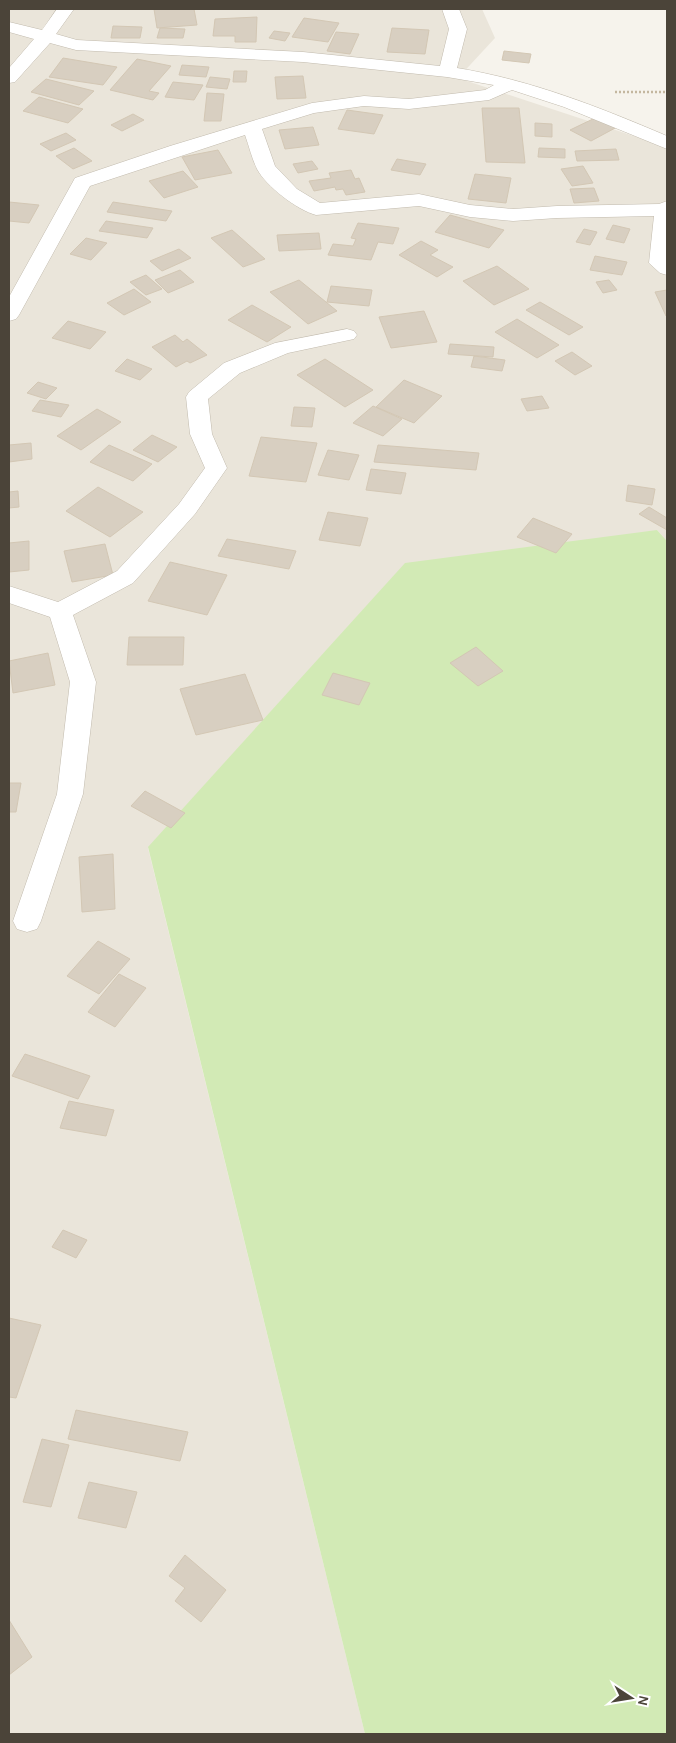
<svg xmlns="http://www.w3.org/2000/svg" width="676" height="1743" font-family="Karla,sans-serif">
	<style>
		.residential { fill: #eae5da }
		.green { fill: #d2eab5 }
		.building { fill: #d8cfc1; stroke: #d3c7b4 }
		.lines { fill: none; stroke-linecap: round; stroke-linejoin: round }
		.street-casing { stroke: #c2bbae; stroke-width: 1 }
		.path { stroke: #c4b79f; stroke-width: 2.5; stroke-dasharray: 2 2; stroke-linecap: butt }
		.street { fill: #fff; fill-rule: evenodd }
	</style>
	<rect width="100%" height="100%" fill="#f6f3ec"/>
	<path class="residential" d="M9,9h473l13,29 -37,40 209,69v394l-10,-11 -509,318 217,886h-356z"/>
	<path class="green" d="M657,530l10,11v1193h-302l-217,-887 257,-284z"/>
	<path class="building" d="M154,9h40l3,16 -40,3z
		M257,17l-1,25h-21v-6h-22l2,-17z
		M304,18l35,5 -11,19 -36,-5z
		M113,26l29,1 -2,11h-29z
		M160,28l25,1 -2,9h-26z
		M392,28l37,2 -4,24 -38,-2z
		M274,31l16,2 -5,8 -16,-3z
		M336,32l23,2 -9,20 -23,-3z
		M504,51l27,3 -2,9 -27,-3z
		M63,58l54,9 -14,18 -54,-8z
		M137,59l34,7 -22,25 10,2 -6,7 -43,-10z
		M182,65l27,2 -3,10 -27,-2z
		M234,71h13l-1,11h-13z
		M303,76l3,22 -29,1 -2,-22z
		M210,77l20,2 -3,10 -21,-2z
		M46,79l48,12 -15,14 -48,-13z
		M173,82l30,3 -9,15 -29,-3z
		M207,93l17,1 -3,27h-17z
		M39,97l44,12 -15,14 -45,-12z
		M482,108h37l6,55 -39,-1z
		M347,110l36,5 -9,19 -36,-5z
		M133,114l11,6 -22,11 -11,-6z
		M597,117l20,10 -26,14 -21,-11z
		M535,123l17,1v13l-17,-1z
		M313,127l6,18 -34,4 -6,-19z
		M66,133l10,7 -25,11 -11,-7z
		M74,148l18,13 -19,8 -17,-13z
		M539,148l26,1v9l-27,-1z
		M616,149l3,11 -42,1 -2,-10z
		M218,150l14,23 -37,7 -13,-23z
		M397,159l29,5 -6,11 -29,-5z
		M312,161l6,8 -20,4 -5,-9z
		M583,166l10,17 -21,3 -11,-17z
		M351,170l4,9 4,-1 6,14 -19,3 -3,-6 -7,1 -1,-3 -21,4 -5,-10 22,-3 -2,-5z
		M183,171l15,16 -34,11 -15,-17z
		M475,174l36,4 -5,25 -38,-4z
		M594,188l5,13 -25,2 -4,-14z
		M9,202l30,3 -10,18 -20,-2z
		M113,202l59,9 -6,10 -59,-9z
		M450,215l54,15 -15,18 -54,-16z
		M106,221l47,7 -6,10 -48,-7z
		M358,223l41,5 -6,16 -15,-2 -7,18 -43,-5 5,-11 20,2 3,-7 -5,-1z
		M613,225l17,4 -6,14 -18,-4z
		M584,229l13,3 -7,13 -14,-3z
		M232,230l33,29 -22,8 -32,-29z
		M319,233l2,16 -42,2 -2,-16z
		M86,238l21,5 -16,17 -21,-6z
		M421,241l17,9 -8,5 23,12 -16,10 -38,-22z
		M179,249l12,9 -29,13 -12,-10z
		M595,256l32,6 -5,13 -32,-5z
		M497,266l32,23 -35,16 -31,-24z
		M180,270l14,12 -26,11 -13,-13z
		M146,275l16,14 -16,6 -16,-13z
		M299,280l38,31 -29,13 -38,-32z
		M609,280l8,10 -14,3 -7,-11z
		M331,286l41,4 -3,16 -42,-4z
		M134,289l17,13 -27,13 -17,-12z
		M667,290v25l-1,1 -11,-24z
		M540,302l43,25 -14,8 -43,-25z
		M252,305l39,22 -24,15 -39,-22z
		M424,311l13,31 -46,6 -12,-31z
		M517,319l42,26 -22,13 -42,-26z
		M68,321l38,11 -16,17 -38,-11z
		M175,335l8,7 4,-3 20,16 -17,8 -3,-2 -11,6 -24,-20z
		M450,344l44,3 -1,10 -45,-3z
		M572,352l20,14 -17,9 -20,-14z
		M474,356l31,4 -3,11 -31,-4z
		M127,359l25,10 -12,11 -25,-9z
		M325,359l48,31 -28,17 -48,-32z
		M404,380l38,16 -28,27 -38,-16z
		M38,382l19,6 -11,11 -19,-6z
		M542,396l7,12 -22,3 -6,-12z
		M40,400l29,5 -8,12 -29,-6z
		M373,406l29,13 -19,17 -30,-13z
		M294,407l21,1 -3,19 -21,-1z
		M97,409l24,13 -40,28 -24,-14z
		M152,435l25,12 -19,15 -25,-12z
		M261,437l56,6 -11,39 -57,-6z
		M31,443l1,16 -23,3v-17z
		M109,445l43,19 -19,17 -43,-19z
		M378,445l101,8 -3,17 -102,-8z
		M328,450l31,5 -10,25 -31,-5z
		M371,469l35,4 -5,21 -35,-4z
		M628,485l27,4 -3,16 -26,-4z
		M98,487l45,25 -33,25 -44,-26z
		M18,491l1,16 -10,1v-16z
		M649,507l18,11v12l-28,-16z
		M328,512l40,6 -8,28 -41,-6z
		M533,518l39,16 -16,19 -39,-16z
		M227,539l69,12 -7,18 -71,-13z
		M29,541v29l-20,2v-29z
		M105,544l8,31 -41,7 -8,-31z
		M170,562l57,13 -20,40 -59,-14z
		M129,637h55l-1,28h-56z
		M476,647l27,24 -25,15 -28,-23z
		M48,653l7,32 -42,8 -4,-32z
		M333,673l37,10 -11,22 -37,-10z
		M245,674l18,46 -67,15 -16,-46z
		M9,783h12l-5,29h-7z
		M145,791l40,22 -14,15 -40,-22z
		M113,854l2,55 -33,3 -3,-55z
		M98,941l32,18 -31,35 -32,-18z
		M119,974l27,14 -31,39 -27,-15z
		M25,1054l65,22 -12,23 -66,-23z
		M69,1101l45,9 -8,26 -46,-8z
		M63,1230l24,10 -11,18 -24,-11z
		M9,1318l32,7 -25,73 -7,-1z
		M76,1410l112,22 -8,29 -112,-22z
		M42,1439l27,6 -18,62 -28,-5z
		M89,1482l48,10 -11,36 -48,-10z
		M185,1555l41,35 -25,32 -26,-21 10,-13 -16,-12z
		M9,1620l23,37 -23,18z"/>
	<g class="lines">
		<g class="street-casing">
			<path id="street" d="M57,9h17l-18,25 21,6 226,12 137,14 9,-37 -7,-20h17l8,20 -10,39c74,12 142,39 210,68v13l-103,-42 -52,-17 -23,10 -80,9 -45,-3 -50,7 -52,16 13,37 22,23 23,14 99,-9 51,11 43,4 44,-3 102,-2 8,-3v74l-7,-2 -11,-10 5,-47 -97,2 -44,3 -43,-4 -51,-11 -103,9c-19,-5 -50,-29 -59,-46 -5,-10 -8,-23 -12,-34l-155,51 -71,129 -3,4 -7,2v-24l66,-119 95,-32 142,-43 52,-7 45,3 76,-9 9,-5 -47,-8 -144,-15 -227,-12 -26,-7 -35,39 -6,1v-15l25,-29 -25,-7v-10l33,8z
				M347,329l7,2 3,4 -3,4 -66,14 -48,20 -32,26 4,35 15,34 -32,46 -62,69 -60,32 23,67 -13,112 -42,127 -4,8 -10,3 -10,-3 -4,-8 44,-127 13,-112 -20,-65 -41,-14v-17l49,16 59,-31 62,-67 26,-36 -15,-34 -4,-37 3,-5 35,-29 51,-20z"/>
		</g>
		<path class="path" d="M615,92h52"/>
		<use href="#street" class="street"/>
	</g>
	<rect width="676" height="1743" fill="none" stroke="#4b4439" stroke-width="20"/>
	<g transform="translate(631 1698) rotate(102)" stroke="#ffffff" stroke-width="4" paint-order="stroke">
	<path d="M0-4L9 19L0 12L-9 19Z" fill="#4b4439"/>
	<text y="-8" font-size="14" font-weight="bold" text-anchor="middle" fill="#4b4439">N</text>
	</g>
</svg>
